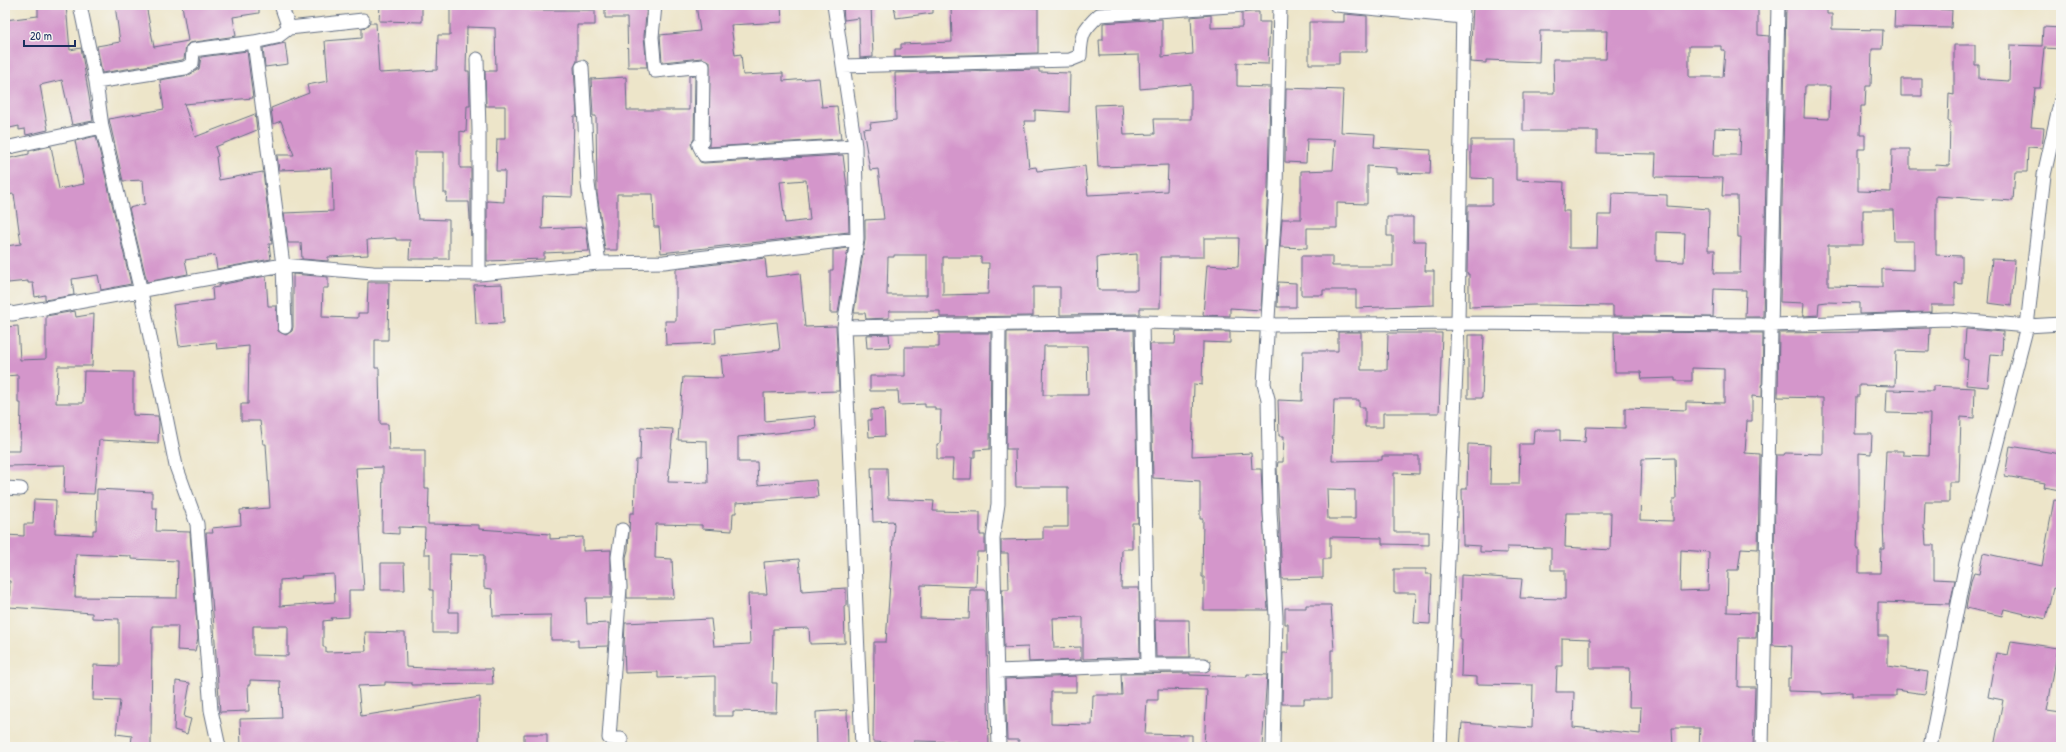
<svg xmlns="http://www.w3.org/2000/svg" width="2066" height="752" font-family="'Patrick Hand',sans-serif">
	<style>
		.building { fill: #d496cb; fill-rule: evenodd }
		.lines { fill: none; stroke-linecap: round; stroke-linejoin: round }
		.street-casing { stroke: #646f83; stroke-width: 15 }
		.street { stroke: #fff; stroke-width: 13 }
	</style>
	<rect width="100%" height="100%" fill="#f6f6f2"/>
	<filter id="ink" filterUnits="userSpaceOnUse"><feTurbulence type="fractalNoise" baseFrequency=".025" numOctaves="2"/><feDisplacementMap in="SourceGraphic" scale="8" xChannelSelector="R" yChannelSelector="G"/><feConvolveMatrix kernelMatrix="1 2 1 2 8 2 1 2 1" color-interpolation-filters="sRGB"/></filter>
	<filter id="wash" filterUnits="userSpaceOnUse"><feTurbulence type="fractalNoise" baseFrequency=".012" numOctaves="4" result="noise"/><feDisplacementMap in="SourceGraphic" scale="16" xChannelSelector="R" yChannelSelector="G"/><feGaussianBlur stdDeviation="0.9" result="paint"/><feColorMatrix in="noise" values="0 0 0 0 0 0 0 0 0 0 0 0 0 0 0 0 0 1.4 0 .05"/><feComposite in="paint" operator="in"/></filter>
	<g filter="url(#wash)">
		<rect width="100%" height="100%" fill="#ede5c9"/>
		<g id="blocks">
			<path class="building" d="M38,5h28l4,45 11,-2 12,73 -21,4 -10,-45 -22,5 8,45 -22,5 -1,-6 -6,1v-4l-14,3v-109l33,-4z
				M115,5h31l8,42 34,-6 -6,-36h77v8l-26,4 3,19 -47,7 -3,3 -2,13 -2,1 -80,13 -5,-27 23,-4z
				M380,5h42v17l-43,-1z
				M450,5h80v5h65v15h-18v36l-3,6 3,49h-3l-2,81 -29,-1 -1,33 44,-2 3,24 -45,2v6l-57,2v-60l17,1 1,-31h-9l1,-32h8v-33h-19l-1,-35h11l-1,-43 -28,-1 -1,44h3l1,35h-3l-1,26 -6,-1v37h11v68l-2,-34h-23l1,-9h-3v-41h-29v36l3,31 31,1v39h-40l1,-19h-14v-2l-29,2 1,15 -40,2v4l-26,-2 -1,-16h-13l-4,-30 49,-2 -1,-43 -53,2 -2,-15h17l-13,-34 -8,3 -2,-16 38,-15 -2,-8 21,-4 -3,-40 37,-3v-10l5,-1 3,-4h6l3,50 58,-3 1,-35h12z
				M605,5h42l-3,31 3,31h-19l-1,-49h-22z
				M696,5h85l1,17 -51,3 4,30 6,-1 2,21 40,-2v8l36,-3 3,29 15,-1 4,33 -132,8 1,-85 -8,-4 -40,4 -2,-27 40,-4z
				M843,5h28l2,52 -13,1 -1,-40 -15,2z
				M894,5h39v8l-37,5z
				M951,5l87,3v45l-143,4v-8h6v-5l51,-2z
				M1484,5h274v30l11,1 -6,281h-18l1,-27 -32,-1 -1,28 -100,-1v-10l-78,-1 -66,2v-33h-2l1,-69h24v-26l-21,-1v-38h45v40l48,2 -1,29h6v37h28l1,-33h13l1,-22 55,2v11l42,3 -1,41h7l-1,23h26l1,-36h-3l-1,-41h-15l1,-18 -68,-1 1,-23 -59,-1v-22h-74v-38h31l-1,-34h53l1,-28h-67l-1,31 -53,-2v3l-16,-1 3,-56zM1689,46h32v4h4l-2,27h-34zM1715,128l26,1 -1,26h-26zM1656,232l29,1 -1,29 -28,-1z
				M1895,5h39v4l18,1 -1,18 -57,-1z
				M1786,6l41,2v6h5v15l51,1 -1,19h-10l-1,37h-5l-1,20h-4l-1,29h5v14h-7v42l33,1 1,-43h18v20h25l1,-4 13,1 1,-45h-2l1,-27 5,1v-50h21v20h4v14l30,2 1,-36 32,1 1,-19 18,1v21l-17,-1 -4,40h-5l-4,39 13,1 -2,20 -14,-1 -1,25h-12l-2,29 -77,-5v59l26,1v28l-7,-1v22h-24v7l-72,2v-11l-32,-1 -8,1 -1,12 -15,1 1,-13 -24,-1zM1805,86h25l-1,33 -25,-1zM1863,210h30l1,31h20v29l-32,-1v18l-54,-1v-41h35z
				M1249,12h10v10h11l-2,42 -31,-1v23l33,1 -2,101 -7,122 -31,-2v8l-27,-1 4,-50 31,2 1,-29h-35v19h-43l-1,51h-20v6l-80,1v-28h-27v29l-93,1v-6h-51v7l-23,1 -1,-6h-11l11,-73v-20l19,-1 -6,-50 -8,1 -7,-41 8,-1 -1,-5 26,-3 -1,-47 144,-4v3l31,1 -1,39 -34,-2v11h-11l5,47 7,-1 1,4 48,-5 3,29 79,-4 1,-26 -70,2 -3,-62 27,-1 2,31 31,-1 -1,-15h37v-35l-51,5 -1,-34 -39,1 -1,-16h4v-17l59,-4v38l31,-3 -2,-37 20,-2v13l31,-1v-14zM1137,254v36h-39l-1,-33zM894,255h33v40h-40l1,-38h6zM943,257h38v6h8l-1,31 -45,1z
				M1344,14l23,2v36h-28v12h-30v-42h35z
				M285,43l3,21 -23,3 -2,-19z
				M247,51l6,47 -69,6 11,33 60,-23 2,16 -42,17 3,9 -2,1 3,23 44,-8 9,72h-3l2,15 -54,10 -2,-14 -30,5 3,14 -41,8 -18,-74 16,-4 -2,-24 -20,1 -14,-62 55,-10 -4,-29 29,-5 10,-6 2,-12z
				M695,75l-1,64 -3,5 9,18 4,1 139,-8 5,40 1,37 -188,21 -2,-26h-5l-1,-33h-36v56h-12l-8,-57 -1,-77h-3l-2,-37 35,-2 1,33h62v-34zM806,180l4,40 -25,3 -5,-41z
				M1901,79h21v17h-21z
				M1286,88l57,2 -2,42 34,2 -1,13 57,3 -1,24 -33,-1v-5l-30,-2v38l-30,-1v25h-30v20l-27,-1 2,-28h19v-48l32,-1 2,-30 -28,-1 -1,24 -21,-1z
				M96,136l35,148 -30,6 -3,-15 -26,4 2,16 -29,5v-5l-10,2 -2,-14h-5v-2l-20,2 -3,-37 16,-2 -7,-50 -9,1v-22l4,-1 -3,-13 23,-5v-3l22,-5 8,43 25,-5 -9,-43z
				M1387,217h26v24h13l-1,30h9v34l-78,3v-18h-33v5h-22v-39h31v10h61v-30h-6z
				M848,248l-10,65h-8v-43h3v-20z
				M765,258l2,19 33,-4 5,54 31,-1 3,65 -75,2 1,28 50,-5 1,13 -78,8v25h19l1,23 58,-5 2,17 -82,6v10h-3l-1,18 -30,-2v-4l-46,-1 -1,34 17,1 2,39h-47l-1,-41 2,-7 2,-37h4l2,-53h4l1,-33 32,2 -5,53 40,1 -1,-42 -29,-1 5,-63 40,1 -2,-22 59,-6 -3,-28 -62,7 1,14 -50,2 -1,-24h11v-52z
				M1992,259l23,1 -4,46 -23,-3z
				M293,274l35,3v11h-5l-1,29 36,1v-5h9l1,-31h21l-1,58h-13v28h4l1,56h8l1,26h36v38h4l-1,36 51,1v4l71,5v5l33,-2v14l28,-1v48h-25l1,26 22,-1 -1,23 -30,1v-7h-27v-25l-58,1 -1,-27 -8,-1v-33l-34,-1 -1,58h9v21h-25v-43h-3v-36h-6l1,-26 -26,-1v7l-17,-1 1,-66 -27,1 8,122h-15v27l-18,1 1,2 -9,1v26h3v5l40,-1 -1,-19 40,1 1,34 38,2h48l1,15 -81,1v-2l-27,-1v3l-27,1 3,30 119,-19 -1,50h-238l-1,-28 42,-1 -2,-37 -30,-1v5h-2l1,26 -29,1 -8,-113 -1,-1 -5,-65h7l-1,-5 29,-3 -1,-15 30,-2 -4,-64h-3l-3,-23h-19v-17h7l1,-58 -32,3 -1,-7 -37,4 -6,-41 40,-5 -1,-12 7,-1v-2l47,-9 2,30h8l2,25 8,4 6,-4 1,-4zM334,574l1,28 -55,4v-26l22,-2 -1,-2zM253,626h35v30l-35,-1z
				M1278,282l18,1v24h-19z
				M502,284l2,39 -28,1 -2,-39z
				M75,311l1,6 18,-3 -2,52h-34l-2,37h27l1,-32 49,1v43l25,1 1,6 -1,21 -59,-3 -5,54 -30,-1 1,-28 -60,1v-15h15l1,-48h-3v-28l-13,1v-49l13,-1 2,34 26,-1v-43z
				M1930,328l-1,24 -33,-1 -1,35 -36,-1v11h-3l-1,38h17l-1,20 -12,-1v68h-1l-1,28h2v24h21l1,-24h3l-1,-29 3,-69h17v4l26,1 1,-42 -44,-1 1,-23 46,1v-5l42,2 -1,30 -13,-1 -2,65h-10v20h-24l-1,27h1l1,16h8v34l21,1 -5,24 -72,-2v34h10v30l40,6 -3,22 -29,-4v6h-43v-4l-31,2v-2l-34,-1v-13h3l1,-32 -20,-1 4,-190h8l1,-2 38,1v-56l-45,-1 1,-64 80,-1v-2z
				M1966,329l37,3 -1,23 -11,-1 -3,33 -22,-2 2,-25 -4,-1z
				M1134,330l4,193h-6v26h-10l-1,39h18l1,69 -57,2v-42l-30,1 1,30 27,-1v13l-52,2 -1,-15 -24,1 -2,-59h7l-1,-36h-7v-13l42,-1v-12h25v-40h-52l-1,-38h-9l1,-117zM1044,346h43l1,49h-45z
				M1176,331l54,1v11l-27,-1 -1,43 -8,-1 -2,72 59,-3 1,16h9l7,141h-64v-33h-2l1,-58h-3v-38l-47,-3 -3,-134h25z
				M1338,332h23v38h26l1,-37h54l-3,80h-56v14h-18v-20h-6v-7h-25l-2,61 50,-1v-4h37v18l-25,-1v59h35v13l-47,-1v-6l-52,-1v22h-7v19l-41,1 -5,-111 1,-6h5l1,-26h-5l-1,-36 24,1 1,-50h35zM1327,489l28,1v29h-27z
				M1614,332l149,1 -1,64 -10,-1v25h-5l-2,32 15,1 -2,95 -17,-1 -3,22h-10l-1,42 30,1 -1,25h-17l-1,49h17l-2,60h-54l1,-19h-28l1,19h-213l2,-24 70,5 1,-43 -56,-1v-7l-16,-1 1,-37h-2l1,-64 61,4 -2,19 45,1v-29h-14v-22l-44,-1v6l-27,-1v-6l-17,-1 -1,-56h5l1,-45 23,1 -1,39h29l1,-40h13l1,-14h26v11l25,1 1,-15 39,1v-20l61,2v-8l38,1v-34l-32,-1v13h-17v-3l-33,1 -1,-7h-26zM1675,458l1,41h-3v22l-33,-1 2,-61zM1566,513h45l-1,37 -45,-3zM1681,550l28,2 -1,38 -28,1zM1562,638l28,1v29h40l-1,39h12l-1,27 -67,-7 1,-35h-18l1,-26h5z
				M939,333h52l-1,116 -15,1v7h-3l-1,22h-19l1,-20h-16v-15h3l1,-34h-6v-3h-10v-3l-26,1 -1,-14h-28v-15h35v-29h34z
				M889,334l1,13 -23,1 -1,-13z
				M1468,335h16l-2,63h-14z
				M884,409l1,27 -16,1 -1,-17h3v-10z
				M2010,446l51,8v36l-17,-3 1,-4 -40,-7z
				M871,468h16l1,31 46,2 -1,10 47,1v23h5v17h-8l-1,35 -55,-2 -1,33 49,1 1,-29h16l3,157h-31v-5l-44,-1v6h-21l1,-4 -21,-1 1,-100h12l8,-118 -1,-3 -20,1z
				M97,489l55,3v16h5l-1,23 34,1 8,106 -3,13 -18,-1 1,-24h-26l-1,121 -20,-1 1,-10 -16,-2 4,-33 -27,-1 1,-35 25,1v-47l-27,-1v-5l-83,-6 1,-26h-5v-46l19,1v-12h9l1,-25 22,1 -1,33 38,2v-5h3zM76,554l55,2v3l47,2 -1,37 -102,-1z
				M2054,500l7,1v81l-2,8 -6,-2 -7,31 -42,-10 -2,7 -36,-8 5,-27 3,-8 5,1 4,-21 59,13z
				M799,559l3,32 44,-3v18h-2l1,37 -35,1 -1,-16 -36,1 -1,54h5l-1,29 -43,-1v5h-18v-40l-57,2v-6l-33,1 -1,-27 1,-23 86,-4 3,27 36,-2 -2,-50h19l-3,-32z
				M381,563h23l1,27h-24z
				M1394,569h32v5h6l-2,50 -16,-1 2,-30h-22z
				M1306,605h25l3,45h-3v49h-27v5h-22l1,-51h5v-29h-3v-16h21z
				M1155,620h34l1,37h-34z
				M2011,641l47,7 -11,63 14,2v34h-67l9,-47 -15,-3 8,-44 12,2z
				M1190,673v2l57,2v-3l20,1 -5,72h-58l3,-57 -49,-1v11h-11l-2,34 47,1v12h-173v-7h-12l-2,-61 71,-3v16h-25v32l41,1 1,-30h29l-1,-21z
				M176,681l14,2 -6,34 7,2 -4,15 -13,-4z
				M847,710l1,37h-31l-1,-35z
				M524,734h23v13h-23z"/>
		</g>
	</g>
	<g filter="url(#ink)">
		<use href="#blocks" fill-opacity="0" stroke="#646f83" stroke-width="1"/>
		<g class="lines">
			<g class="street-casing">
				<path id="street" d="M80,5l16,77 6,45 39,165 35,174 21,58 14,186 8,37
					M655,5l-3,32 3,34 48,-5 -1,76 -3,3 5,10 151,-9
					M834,5l21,141 2,93 -13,88 18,420
					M1336,5l127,12
					M289,28l74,-8
					M254,42l29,223 2,62
					M477,59l2,72v143
					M843,66l227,-6 10,-4c1,-22 3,-26 19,-41l146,-10
					M582,67l6,117 11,79
					M96,82l89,-14 7,-4 1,-14 61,-8 23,-5 12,-9 -8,-23
					M5,148l97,-21
					M5,310l7,4 271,-49 90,8 106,1 120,-11 65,-1 193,-23
					M1142,322l6,343
					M999,325l-1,179 -5,34 6,209
					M844,327l298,-5 126,3 190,-2 314,2 175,-6 80,7 34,-2
					M5,488l16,1
					M997,671l151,-6h56
					M621,747v-8l-12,-1 11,-151 -2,-30 4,-27
					M1273,747l3,-130 -6,-106 -2,-112 -4,-15 12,-196 4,-183
					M1440,747l18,-424 5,-318
					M1762,747l16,-742
					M1930,747l36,-184 61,-237 17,-151 17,-76"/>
			</g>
			<use href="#street" class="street"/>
		</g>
	</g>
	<rect width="2066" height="752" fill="none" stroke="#f6f6f2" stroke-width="20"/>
	<path d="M24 40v6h51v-6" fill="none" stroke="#1b2f5e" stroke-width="2"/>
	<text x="30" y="40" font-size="12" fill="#1b2f5e" stroke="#f6f6f2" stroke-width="3" paint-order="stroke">20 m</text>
</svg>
